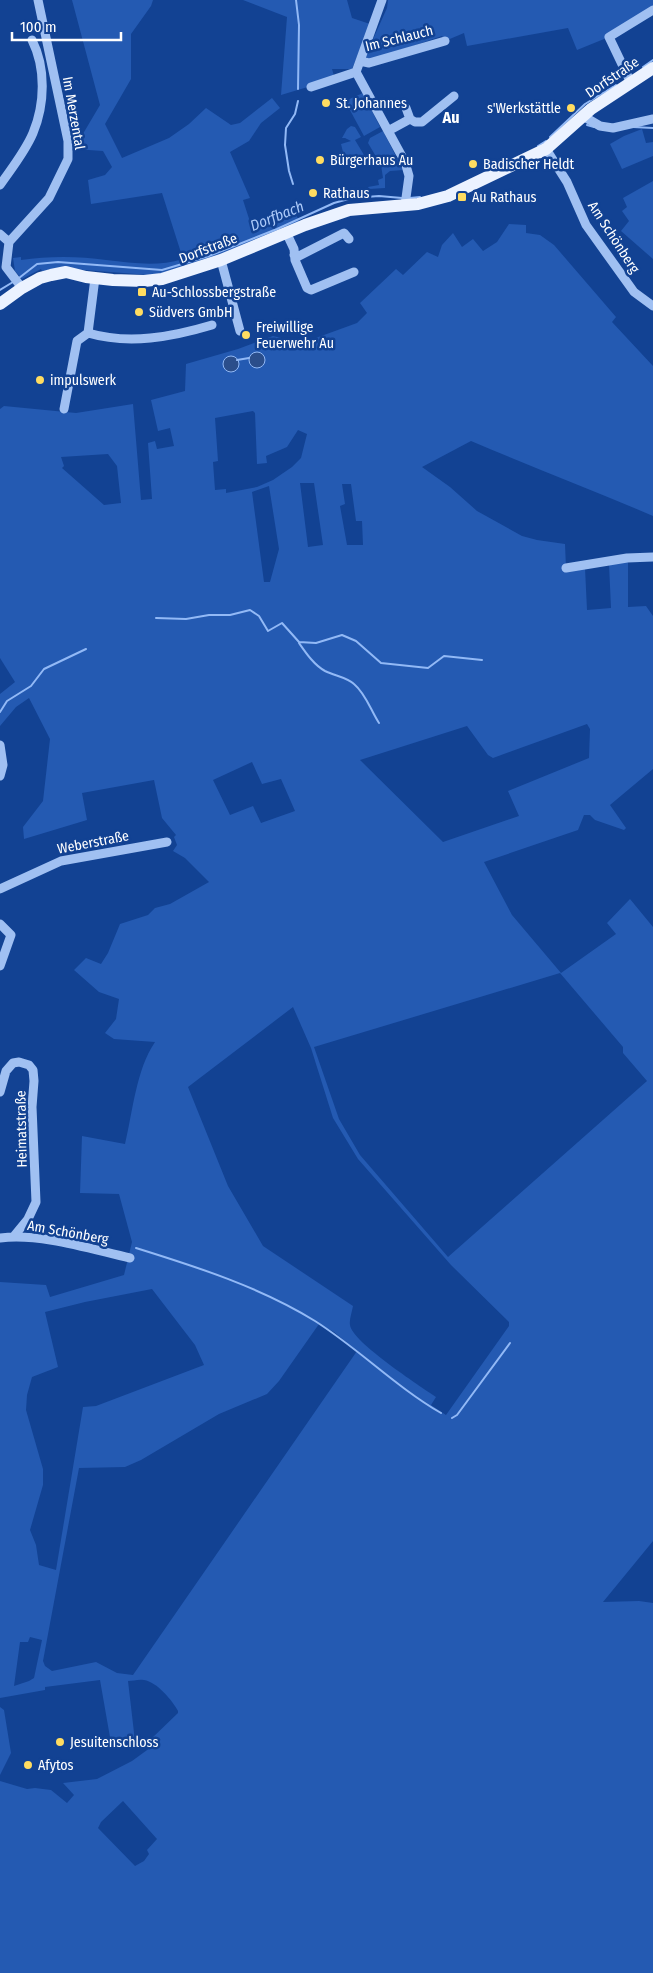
<svg xmlns="http://www.w3.org/2000/svg" width="653" height="1973" font-family="'Fira Sans Condensed',sans-serif">
	<style>
		.green { fill: #245ab2; fill-rule: evenodd }
		.water { fill: #2b4e8b; stroke: #92b9f6 }
		.lines { fill: none; stroke-linecap: round; stroke-linejoin: round }
		.stream { stroke: #92b9f6; stroke-width: 2 }
		.minor { stroke: #a0c0f2; stroke-width: 9 }
		.major { stroke: #ebf2ff; stroke-width: 12 }
		.poi-dot { fill: #ffdc61; stroke: #124293; stroke-width: 2 }
		.labels { text-anchor: middle; stroke-width: 5; stroke-linejoin: round; paint-order: stroke }
		.street-label { font-size: 14px; fill: #fff; stroke: #124293 }
		.poi-label { font-size: 14px; fill: #fff; stroke: #124293; text-anchor: start }
		.water-label { font-size: 15px; font-style: italic; fill: #accaf9; stroke: #124293 }
		.quarter-label { font-size: 16px; font-weight: bold; fill: #fff; stroke: #124293 }
	</style>
	<rect width="100%" height="100%" fill="#124293"/>
	<path class="green" d="M72,0h81l-2,6 -20,28v45l-26,45 17,34 47,-20 20,-14 17,-16 25,17 9,-2 32,-25 8,10 -19,15 -12,18 -19,11 20,46 -7,2 9,28 24,-5 20,-9 3,8 -80,34 -46,16 -24,3 -91,-7 -16,3 -1,-2 -19,10 -7,-8 -2,-13 8,-1v3c27,-4 58,-4 85,0 27,3 51,7 77,-1l-21,-66 -71,11 -3,-24 17,-5 7,-8 -9,-16 -29,-2 26,-44z
		M243,0h104l5,18 18,6 -18,45h-20l2,7 -23,10 -30,9 6,-78z
		M388,0h265v10l-44,27 -32,13 -9,-22 -101,18 -3,-13 -19,8 -3,-5 -70,24 -7,-3 22,-49z
		M363,93l17,34 -16,9 -19,-35z
		M351,126l4,1 6,10 -6,3 12,20 -15,4 -1,-1 -5,1 -5,-20 10,-3 -6,-3h-3l5,-9z
		M642,129l4,14 7,-1v14l-31,13 -12,-25 14,-8z
		M383,131l20,39 -13,1 -5,4v13l-16,1 -1,-2 11,-2 -1,-5 5,-2 -2,-13 -13,-22 2,-5z
		M653,181v78l-32,-28 8,-10 -7,-10 5,-4 -4,-9z
		M509,224l17,1v8l14,2 14,10 62,72 -4,5 41,44v150c-60,-26 -121,-49 -182,-75l-49,26 28,20 27,24 45,25 15,4 28,4 1,24h19l2,42 24,-2 -2,-44 19,-3v46l18,-1 7,10v153l-43,36 16,23 -2,2 -29,-10 -5,-5h-6l-6,15 -94,32 28,53 49,58 55,-39 -9,-11 23,-24 23,28v614l-50,61 36,-1 14,2v370h-653v-192l27,8 8,-1 16,2 16,13 7,-8 -11,-12 34,-4 35,-18 22,-16 -4,-5 28,-27v-2c-6,-11 -21,-29 -34,-31 -6,-1 -11,1 -16,1l7,60 -24,2 -11,-63 -55,7v3l-45,8v-416l46,3 4,12 74,-22 8,-33 -13,-48 -39,-1 2,-57 43,8c8,-33 11,-74 30,-102l-41,-3 -9,-6 11,-14 3,-20 -20,-7 -25,-22 12,-12 15,6 7,-11 12,-29 28,-9 7,-7 15,-4 39,-22 -24,-24 -12,-7 4,-6 -3,-8 2,-2 -14,-17 -8,-38 -72,13 5,27 -63,19 -1,-12 20,-26 7,-62 -21,-41 -13,9 -16,19v-32l15,-12 -15,-24v-249l4,-3 72,7 57,-9 8,96 11,-1 -4,-56 7,-2 2,8 17,-3 -4,-18 -12,3 -7,-31 34,-9 1,-27 52,-15 35,-13 29,7 55,-20 10,-10 -7,-10 36,-34 7,6 24,-23 11,5 4,-12 11,-12 9,14 11,-8 10,12 14,-9zM253,411l2,2 2,51 10,-1 -1,-7 21,-9 11,-17 9,4 -6,24 -9,9 -19,13 -16,7 -31,6v-4l-11,1 -2,-28 5,-1 -3,-43zM108,454l9,12 4,37 -17,2 -42,-37 2,-2 -3,-9zM300,483h14l9,62 -15,2zM342,484h9l5,37h6l1,24h-16l-7,-39 5,-2zM269,486l10,63 -9,33h-6l-12,-90zM587,724l3,5 -1,29 -81,33 11,25 -76,26 -83,-82 107,-34 21,29 5,3zM252,762l10,22 19,-5 14,32 -34,12 -8,-17 -23,9 -17,-35zM560,973l63,74v6l24,28 -199,176 -88,-102 -21,-36 -25,-72zM293,1007l18,41 22,70 25,41 93,106 58,57v4l-63,89 -15,-10 5,-8c-16,-11 -84,-55 -86,-72 -1,-5 2,-13 3,-19l-90,-60 -35,-60 -40,-99zM152,1289l43,56 9,20 -108,41 -13,1 -27,163 -17,-5 -3,-20 -6,-15 13,-45v-16l-17,-59 1,-15 5,-18 26,-10 -13,-55 40,-10zM319,1324l15,8 23,19 -224,324 -16,-2 -21,-11 -44,9 -7,-5 -2,-5 36,-193 46,-1 16,-7 78,-46 48,-20 12,-13zM30,1637l12,3 -8,38 -5,3 -15,5 6,-44h8zM123,1801l34,38 -10,11 2,4 -5,7 -9,5 -37,-38 3,-6z
		M0,1707l4,3 7,43 -11,22z"/>
	<path class="water" d="M249 360a8 8 0 1 1 16 0a8 8 0 1 1-16 0Z
		M223 364a8 8 0 1 1 16 0a8 8 0 1 1-16 0Z"/>
	<g class="lines">
		<path class="stream" d="M296,0l3,25 -1,64
			M643,67l10,-7
			M587,125l7,2
			M633,127l20,1
			M550,137l35,-33 31,-19
			M538,146l8,-5
			M293,184l-4,-13 -4,-26 1,-17 9,-14 3,-13
			M410,198l10,-1
			M19,278l18,-14 21,-2 104,8 47,-14 68,-27 57,-26 18,-5 27,-2 23,2
			M0,290l13,-8
			M237,360l12,-2
			M156,618l30,1 23,-4h21l20,-5 9,6 9,15 14,-8 17,19 17,1 26,-8 14,6 25,22 47,5 16,-12 38,4
			M299,643c7,10 15,22 26,28 10,5 21,6 29,13 12,10 17,27 25,39
			M0,712l7,-11 24,-15 13,-17 42,-20
			M136,1248c61,19 124,39 179,73 44,28 81,66 126,92
			M452,1418l5,-3 53,-72"/>
		<path class="minor" d="M382,0l-26,72 49,90 4,14 -4,29
			M360,61l9,2 76,-22
			M631,83l-22,-46 44,-27
			M311,87l45,-15
			M406,108l4,11
			M583,116l17,10 13,2 40,-9
			M388,131l22,-12 5,3h7l32,-26
			M546,149l21,33 19,43 48,67 19,14
			M0,185c11,-16 25,-33 33,-52 12,-29 13,-65 -1,-93
			M286,232l8,17 1,11 12,28 4,2 43,-18
			M0,234l9,8 -3,25
			M9,242l40,-44 19,-39v-18l-30,-141
			M294,255l5,1 45,-23 5,6
			M221,260l19,71
			M6,267l16,21
			M88,333c41,12 84,4 124,-8
			M64,409l13,-68 11,-8 7,-55
			M566,568l61,-10 26,-1
			M0,745l3,20 -3,11
			M0,889l61,-28 106,-19
			M0,924l11,11 -11,31
			M0,1092l6,-21 7,-8 6,-1 10,3 4,5 1,11 -2,26 4,95 -8,17 -14,17
			M0,1238c41,-5 90,11 130,20"/>
		<path class="major" d="M0,304l22,-16 18,-10 11,-3 15,-3 20,5 27,3 31,1 18,-2 59,-19 84,-35 44,-15 69,-6 30,-8 98,-47 45,-40 62,-41"/>
	</g>
	<g class="poi-dot">
		<circle cx="326" cy="103" r="5"/>
		<circle cx="571" cy="108" r="5"/>
		<circle cx="320" cy="160" r="5"/>
		<circle cx="473" cy="164" r="5"/>
		<circle cx="313" cy="193" r="5"/>
		<rect x="457" y="192" width="10" height="10" rx="2.5"/>
		<rect x="137" y="287" width="10" height="10" rx="2.5"/>
		<circle cx="139" cy="312" r="5"/>
		<circle cx="246" cy="335" r="5"/>
		<circle cx="40" cy="380" r="5"/>
		<circle cx="60" cy="1742" r="5"/>
		<circle cx="28" cy="1765" r="5"/>
	</g>
	<g class="labels">
		<g class="street-label">
			<text transform="translate(399 38) rotate(-14)" y="5">Im Schlauch</text>
			<text transform="translate(612 77) rotate(-34)" y="5">Dorfstraße</text>
			<text transform="translate(74 113) rotate(80)" y="5">Im Merzental</text>
			<text transform="translate(614 237) rotate(57)" y="5">Am Schönberg</text>
			<text transform="translate(208 248) rotate(-21)" y="5">Dorfstraße</text>
			<text transform="translate(93 842) rotate(-11)" y="5">Weberstraße</text>
			<text transform="translate(21 1129) rotate(-91)" y="5">Heimatstraße</text>
			<text transform="translate(68 1232) rotate(10)" y="5">Am Schönberg</text>
		</g>
		<g class="poi-label">
			<text x="336" y="108">St. Johannes</text>
			<text x="561" y="113" text-anchor="end">s'Werkstättle</text>
			<text x="330" y="165">Bürgerhaus Au</text>
			<text x="483" y="169">Badischer Heldt</text>
			<text x="323" y="198">Rathaus</text>
			<text x="472" y="202">Au Rathaus</text>
			<text x="152" y="297">Au-Schlossbergstraße</text>
			<text x="149" y="317">Südvers GmbH</text>
			<text x="256" y="332">Freiwillige<tspan x="256" dy="16">Feuerwehr Au</tspan></text>
			<text x="50" y="385">impulswerk</text>
			<text x="70" y="1747">Jesuitenschloss</text>
			<text x="38" y="1770">Afytos</text>
		</g>
		<g class="water-label">
			<text transform="translate(277 216) rotate(-22)" y="5">Dorfbach</text>
		</g>
		<g class="quarter-label">
			<text x="451" y="123">Au</text>
		</g>
	</g>
	<path d="M12 32v8h109v-8" fill="none" stroke="#ffffff" stroke-width="2.5"/>
	<text x="20" y="32" font-size="15" fill="#ffffff" stroke="#124293" stroke-width="4" paint-order="stroke">100 m</text>
</svg>
